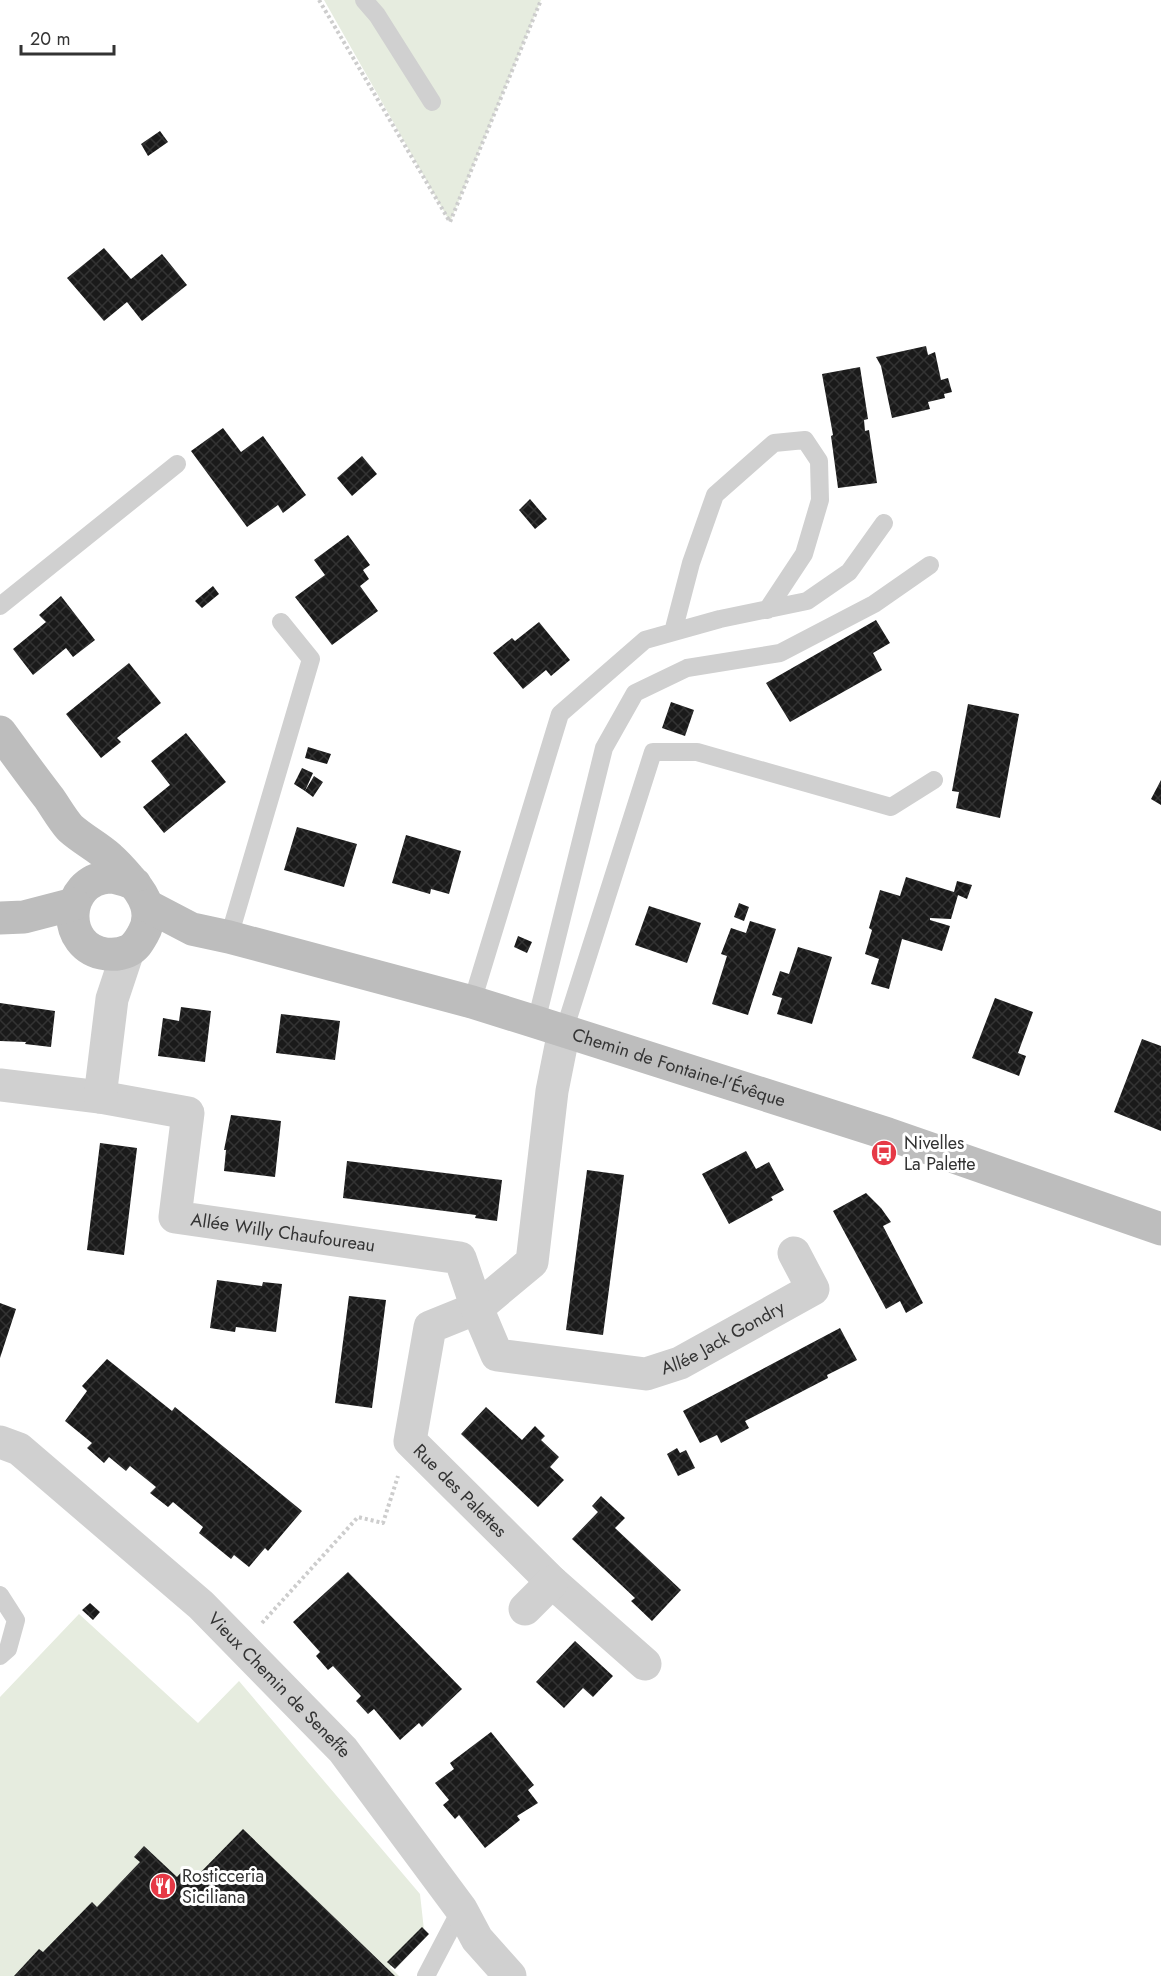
<svg xmlns="http://www.w3.org/2000/svg" width="1161" height="1976" font-family="Jost,sans-serif">
	<style>
		.garden { fill: #e6ecdf }
		.building { fill: url(#building-cross-hatch) }
		.lines { fill: none; stroke-linecap: round; stroke-linejoin: round }
		.path { stroke: #cdcdcd; stroke-width: 4; stroke-dasharray: 3 3; stroke-linecap: butt }
		.lane { stroke: #d0d0d0; stroke-width: 18 }
		.street { stroke: #d0d0d0; stroke-width: 33 }
		.secondary { stroke: #bdbdbd; stroke-width: 33 }
		.labels { text-anchor: middle; stroke-width: 6; stroke-linejoin: round; paint-order: stroke }
		.street-label { font-size: 18px; fill: #333; stroke: #fff }
		.poi-label { font-size: 18px; fill: #333; stroke: #fff; text-anchor: start }
	</style>
	<defs>
		<pattern id="building-cross-hatch" width="8" height="8" patternUnits="userSpaceOnUse" patternTransform="scale(1.5)"><rect width="8" height="8" fill="#1a1a1a"/><path d="M0 0l8 8M0 8l8-8" fill="none" stroke="#333"/></pattern>
	</defs>
	<rect width="100%" height="100%" fill="#fff"/>
	<path class="garden" d="M324,0h217l-91,222z
		M79,1614l119,109 41,-42 181,213 4,36 -34,37 9,9h-399v-279z"/>
	<path class="building" d="M160,131l8,11 -20,14 -7,-12z
		M104,248l27,31 31,-25 25,31 -45,36 -15,-19 -23,19 -37,-43z
		M926,346l2,9 7,-3 6,28 7,-2 4,14 -8,2 1,4 -17,4 2,7 -38,9 -11,-52 -5,-9z
		M860,367l8,52 -4,1 1,11 4,-1 8,53 -39,5 -7,-52 2,-1 -11,-61z
		M223,428l18,24 22,-16 43,59 -23,18 -5,-8 -31,22 -56,-76z
		M362,456l15,18 -25,22 -15,-18z
		M530,499l17,20 -12,10 -16,-19z
		M348,535l22,30 -7,5 6,9 -9,7 18,25 -46,34 -37,-48 30,-22 -11,-15z
		M213,586l6,8 -17,14 -7,-7z
		M61,596l34,44 -22,17 -7,-9 -33,27 -20,-26 33,-27 -7,-7z
		M876,620l14,23 -17,10 9,17 -92,52 -24,-39z
		M539,622l31,38 -19,16 -5,-6 -23,19 -30,-36 19,-15 3,3z
		M129,663l32,40 -44,35 4,4 -20,16 -35,-44z
		M671,702l23,8 -9,26 -23,-8z
		M968,704l51,10 -19,104 -44,-10 3,-16 -7,-1z
		M186,733l40,49 -62,51 -21,-26 27,-22 -19,-24z
		M308,747l23,7 -4,10 -22,-6z
		M302,768l11,5 -8,18 -11,-7z
		M314,776l9,6 -10,15 -8,-6z
		M1161,780v25l-10,-6z
		M297,827l60,17 -13,43 -60,-17z
		M406,835l55,16 -12,43 -18,-5 -1,5 -38,-11z
		M906,877l48,15 3,-11 15,4 -5,14 -9,-4 -7,24 -21,-1v2l20,6 -8,25 -40,-12 -13,50 -18,-5 8,-25 -14,-5 7,-24 -3,-2 11,-38 20,6z
		M739,903l10,4 -5,14 -10,-4z
		M649,906l52,17 -14,40 -52,-18z
		M750,921l26,8 -28,86 -36,-11 15,-48 -6,-2 10,-26 15,5z
		M518,936l14,6 -5,11 -13,-6z
		M798,947l34,10 -20,67 -35,-10 5,-16 -10,-3 8,-24 9,3z
		M995,998l38,14 -15,41 8,3 -7,20 -47,-18z
		M0,1003l55,8 -4,36 -26,-3 1,-2 -26,-1z
		M181,1007l30,4 -6,51 -47,-6 5,-38 16,3z
		M281,1014l59,7 -5,39 -59,-7z
		M1142,1039l19,7v85l-47,-19z
		M231,1115l50,6 -6,56 -51,-6 2,-21h-2z
		M100,1143l37,5 -13,107 -37,-5z
		M746,1151l10,18 13,-7 15,28 -13,7 2,3 -44,24 -27,-50z
		M347,1161l155,19 -5,41 -22,-3 1,-3 -133,-17z
		M587,1170l37,5 -21,160 -37,-5z
		M866,1193l15,15 10,14 -8,4 40,77 -17,10 -6,-12 -14,8 -53,-98z
		M217,1280l45,6 1,-4 19,2 -6,48 -40,-5 -1,5 -25,-4z
		M349,1296l37,4 -14,108 -37,-5z
		M0,1303l16,6 -16,49z
		M840,1328l17,32 -30,15 1,3 -83,43 4,7 -28,15 -4,-8 -17,8 -17,-32z
		M107,1359l65,52 3,-4 127,104 -34,40 -3,-3 -16,19 -15,-12 -3,4 -32,-26 4,-6 -30,-25 -5,5 -18,-14 6,-6 -26,-21 -4,5 -17,-14 -5,6 -17,-15 5,-5 -27,-22 22,-30 -5,-5z
		M486,1407l36,33 13,-14 10,10 -4,4 18,17 -9,10 14,13 -26,27 -77,-73z
		M677,1448l3,5 6,-3 9,18 -17,8 -11,-22z
		M601,1496l24,22 -10,10 66,62 -29,31 -21,-20 4,-3 -63,-59 26,-27 -6,-6z
		M348,1572l114,117 -40,38 -3,-4 -19,17 -26,-31 -6,5 -12,-13 5,-5 -28,-30 -5,4 -12,-14 4,-4 -27,-30z
		M90,1603l10,9 -7,8 -11,-10z
		M575,1641l38,35 -20,21 -10,-9 -19,20 -28,-26z
		M491,1732l43,53 -6,5 10,13 -21,13 3,4 -35,28 -26,-33 -4,4 -12,-14 6,-5 -14,-17 19,-14 -4,-6z
		M243,1829l152,147h-381l25,-27 4,3 49,-50 5,5 43,-45 -6,-5 10,-11 33,31 9,-10 10,10z
		M422,1927l7,7 -34,35 -8,-7z"/>
	<g class="lines">
		<path class="path" d="M319,0l131,222 91,-222
			M262,1623l96,-106 25,6 15,-47"/>
		<path class="lane" d="M364,0l13,15 55,87
			M0,606l177,-142
			M673,632l18,-69 24,-68 59,-52 31,-3 14,21 1,39 -16,54 -37,56
			M229,937l82,-278 -30,-37
			M472,1002l88,-288 85,-74 75,-21 87,-18 42,-29 35,-49
			M536,1022l68,-274 31,-55 52,-25 93,-15 94,-49 56,-39
			M564,1031l89,-279h44l194,55 43,-27
			M0,1595l16,25 -8,29 -8,7
			M426,1976l35,-67"/>
		<g class="street">
			<path id="s1" d="M564,1031l-12,60 -20,171 -55,46 -47,19 -20,114 142,141 93,82"/>
			<path id="s2" d="M0,1085l100,12 88,16 -13,104 285,41 17,50 20,47 149,19 34,-11 133,-74 -19,-36"/>
			<path d="M100,1097l12,-98 16,-48"/>
			<path id="s3" d="M0,1442l19,7 182,156 142,145 118,159 16,30 33,37"/>
			<path d="M525,1609l27,-27"/>
		</g>
		<g class="secondary">
			<path d="M0,732c16,22 32,44 49,66 7,10 13,21 21,30 12,11 28,19 40,30 7,6 13,13 19,20 15,16 26,35 14,56 -4,7 -7,13 -15,17 -7,3 -14,4 -22,3 -46,-6 -43,-74 3,-77 9,0 18,4 26,7"/>
			<path id="s4" d="M148,906l44,23 37,8 243,65 64,20 352,112 273,95"/>
			<path d="M0,918l24,-1 50,-13"/>
		</g>
	</g>
	<defs>
		<g id="bus-disc" transform="scale(1.35)"><circle r="9.5" fill="#e63946" stroke="#fff"/><path d="M-5-6H5V4H4V6H2V4H-2V6H-4V4H-5ZM-3.5-4V0h7V-4ZM-3.5 1.2v1.5H-2V1.2ZM2 1.2v1.5H3.5V1.2Z" fill="#fff"/></g>
		<g id="restaurant-disc" transform="scale(1.35)"><circle r="9.5" fill="#e63946" stroke="#fff"/><path d="M-5-6h1v4h1v-4h1v4h1v-4h1v5L-1.5 .5V6h-2V.5L-5-1ZM5-6V6H3V1.5H1.5Q1.5-4 5-6Z" fill="#fff"/></g>
	</defs>
	<g fill-rule="evenodd">
		<use href="#bus-disc" x="884" y="1153"/>
		<use href="#restaurant-disc" x="163" y="1886"/>
	</g>
	<g class="labels">
		<g class="street-label">
			<text dy="6" stroke="none"><textPath href="#s4" startOffset="556">Chemin de Fontaine-l'Évêque</textPath></text>
			<text dy="6" stroke="none"><textPath href="#s2" startOffset="404">Allée Willy Chaufoureau</textPath></text>
			<text dy="6" stroke="none"><textPath href="#s2" startOffset="922">Allée Jack Gondry</textPath></text>
			<text dy="6" stroke="none"><textPath href="#s1" startOffset="542">Rue des Palettes</textPath></text>
			<text dy="6" stroke="none"><textPath href="#s3" startOffset="372">Vieux Chemin de Seneffe</textPath></text>
		</g>
		<g class="poi-label">
			<text x="904" y="1149">Nivelles<tspan x="904" dy="21">La Palette</tspan></text>
			<text x="182" y="1882">Rosticceria<tspan x="182" dy="21">Siciliana</tspan></text>
		</g>
	</g>
	<path d="M21 45v9h93v-9" fill="none" stroke="#333333" stroke-width="3"/>
	<text x="30" y="45" font-size="18" fill="#333333" stroke="#ffffff" stroke-width="4.5" paint-order="stroke">20 m</text>
</svg>
